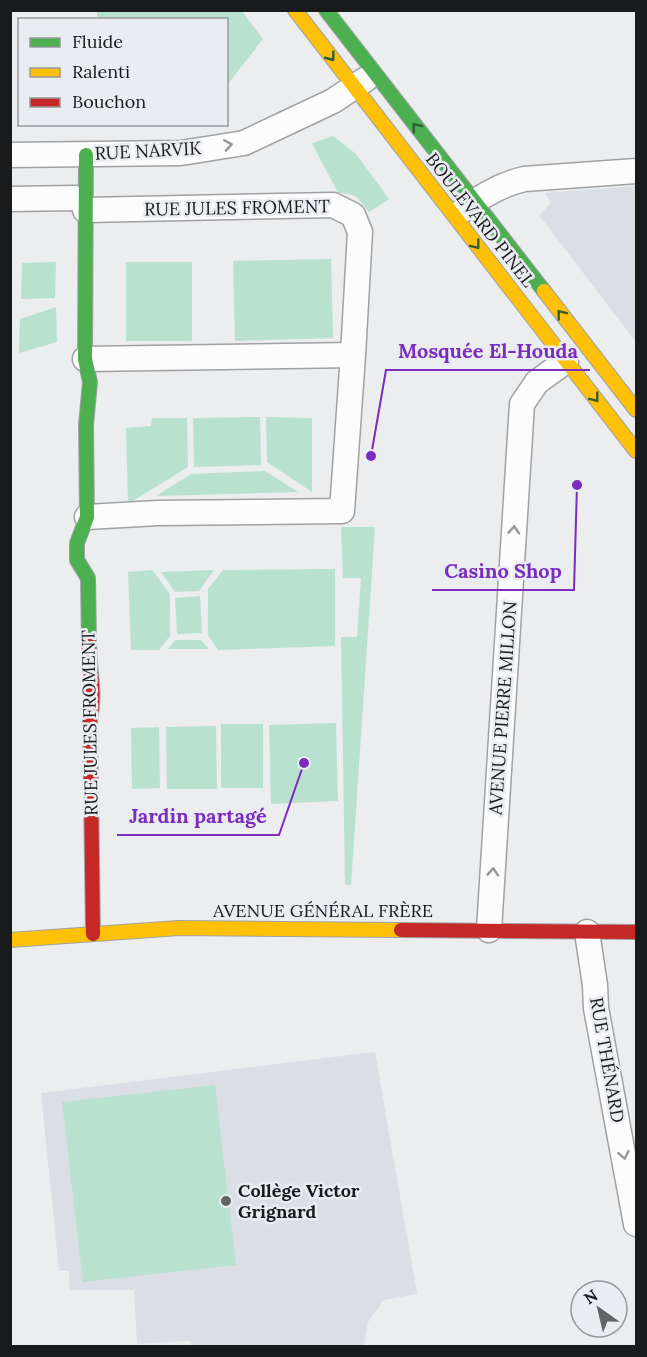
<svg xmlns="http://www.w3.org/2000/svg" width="647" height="1357" font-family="Lora,serif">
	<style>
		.built { fill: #dadfe6 }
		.green { fill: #b9e1d0 }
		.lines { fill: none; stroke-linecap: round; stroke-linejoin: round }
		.street-casing { stroke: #9fa1a3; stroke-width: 27 }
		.fast-casing { stroke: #9fa1a3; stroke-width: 16 }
		.slow-casing { stroke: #9fa1a3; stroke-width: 16 }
		.jam-casing { stroke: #9fa1a3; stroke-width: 16 }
		.street { stroke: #fcfcfd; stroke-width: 24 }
		.fast { stroke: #4caf50; stroke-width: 14 }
		.slow { stroke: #ffc107; stroke-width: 14 }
		.jam { stroke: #c62828; stroke-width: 14 }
		.oneway { stroke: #305d33 }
		.oneway2 { stroke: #969698 }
		.poi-dot { fill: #626466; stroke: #e9ecf1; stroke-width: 2 }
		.labels { text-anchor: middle; stroke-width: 5; stroke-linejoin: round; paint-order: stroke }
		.street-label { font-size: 18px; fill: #191a1c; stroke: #e9ecf1 }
		.poi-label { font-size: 18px; font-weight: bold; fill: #191a1c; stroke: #e9ecf1; text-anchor: start }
		.leader { fill: none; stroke: #7b2cbf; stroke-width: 2 }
		.callout-dot { fill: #7b2cbf; stroke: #e9ecf1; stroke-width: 2 }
		.callout-label { font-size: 20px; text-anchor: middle; font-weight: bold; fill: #7b2cbf; stroke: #e9ecf1; stroke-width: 5; stroke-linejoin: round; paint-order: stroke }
	</style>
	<rect width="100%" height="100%" fill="#ebedef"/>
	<path class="built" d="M636,186v156l-97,-127 12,-12 -6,-10z
		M375,1052l42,242 -33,6 -16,22 -4,24h-172l-1,-5h-4l-50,3 -3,-54h-64l-1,-19h-10l-18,-178z"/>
	<path class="green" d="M97,11h145l21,28 -36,46 -1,-65 -129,-1z
		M333,136l23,18 33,45 -20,13c-10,-13 -13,-19 -31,-19l-26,-50z
		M331,259l2,79 -98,3 -2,-80z
		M56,262l-1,36 -34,1 1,-36z
		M126,262h66v79h-66z
		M56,307l1,35 -38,11 1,-34z
		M260,417l1,48 -67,2 -1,-49z
		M266,417l46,1v74l-45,-30z
		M152,418h35l1,49 -60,37 -2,-76 25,-2z
		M265,471l33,21 -142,4 35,-22z
		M341,527h34l-24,358 -6,-1 -4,-247h16l4,-59h-18z
		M335,569v77l-117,4 -10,-15v-46l15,-19z
		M152,570l18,24v42l-11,14h-28l-3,-78z
		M214,570l-15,21 -24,1 -14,-20z
		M200,596l2,37 -25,1 -2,-36z
		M175,640h26l8,9h-41z
		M336,723l2,78 -67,3 -2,-79z
		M221,724h42v64h-42z
		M216,726l1,63h-50l-1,-62z
		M159,727l1,61 -28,1 -1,-61z
		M215,1085l21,180 -153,17 -21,-180z"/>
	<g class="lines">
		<g class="street-casing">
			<path id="street" d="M10,155l171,-2 63,-10 89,-42 33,-22
				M10,199l65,-1
				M462,211c20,-16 38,-26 62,-32l112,-8
				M85,359l268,-4 7,-123 -7,-17 -20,-10 -248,5
				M87,517l71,-4 184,-2 11,-156
				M489,930l33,-526 15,-22 29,-21
				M587,932l8,53 1,23 40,216"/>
		</g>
		<g class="fast-casing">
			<path id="fast" d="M326,10l218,281
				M86,155l-1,204 5,23 -4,43 1,92 -10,26v17l11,18 1,64"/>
		</g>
		<g class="slow-casing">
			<path id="slow" d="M295,10l341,441
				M544,291l92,119
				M10,940l169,-12 222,2"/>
		</g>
		<g class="jam-casing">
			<path id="jam" d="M89,642c0,28 7,50 1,78l3,214
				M401,930l235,2"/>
		</g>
		<use href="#street" class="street"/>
		<use href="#fast" class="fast"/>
		<use href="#slow" class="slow"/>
		<use href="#jam" class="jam"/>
	</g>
	<defs><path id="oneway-chevron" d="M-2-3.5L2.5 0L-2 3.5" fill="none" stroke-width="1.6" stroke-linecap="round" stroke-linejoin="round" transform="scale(1.5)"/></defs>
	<g class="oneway">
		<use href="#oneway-chevron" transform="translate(331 57) rotate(53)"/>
		<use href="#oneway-chevron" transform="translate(416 127) rotate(-128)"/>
		<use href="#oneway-chevron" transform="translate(476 245) rotate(52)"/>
		<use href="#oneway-chevron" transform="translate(561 314) rotate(-128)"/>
		<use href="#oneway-chevron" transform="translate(595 398) rotate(52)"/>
	</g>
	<g class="oneway2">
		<use href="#oneway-chevron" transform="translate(228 145) rotate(-9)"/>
		<use href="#oneway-chevron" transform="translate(514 530) rotate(-86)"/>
		<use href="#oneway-chevron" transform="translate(493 872) rotate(-86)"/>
		<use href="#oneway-chevron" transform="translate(624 1155) rotate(79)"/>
	</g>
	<circle class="poi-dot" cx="226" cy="1201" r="6"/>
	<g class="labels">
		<g class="street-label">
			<text transform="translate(148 151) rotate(-3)" y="6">RUE NARVIK</text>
			<text transform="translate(237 208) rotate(-1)" y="6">RUE JULES FROMENT</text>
			<text transform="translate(480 220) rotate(52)" y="6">BOULEVARD PINEL</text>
			<text transform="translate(503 708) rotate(-86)" y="6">AVENUE PIERRE MILLON</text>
			<text transform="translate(90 723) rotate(-91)" y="6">RUE JULES FROMENT</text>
			<text x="323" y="917">AVENUE GÉNÉRAL FRÈRE</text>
			<text transform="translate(607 1060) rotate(80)" y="6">RUE THÉNARD</text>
		</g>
		<g class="poi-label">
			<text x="238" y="1197">Collège Victor<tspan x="238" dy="21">Grignard</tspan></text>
		</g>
	</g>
	<path class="leader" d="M371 456L386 370H590M577 485L574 590H432M304 763L279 835H117"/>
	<g class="callout-dot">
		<circle cx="371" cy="456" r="6"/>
		<circle cx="577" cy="485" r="6"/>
		<circle cx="304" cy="763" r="6"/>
	</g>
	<g class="callout-label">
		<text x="488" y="358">Mosquée El-Houda</text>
		<text x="503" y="578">Casino Shop</text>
		<text x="198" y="823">Jardin partagé</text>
	</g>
	<rect width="647" height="1357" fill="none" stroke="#191a1c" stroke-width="24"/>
	<rect x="18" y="18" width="210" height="108" fill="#e9ecf1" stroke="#96989c" stroke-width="1.5"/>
	<rect x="30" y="38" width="30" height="9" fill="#4caf50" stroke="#96989c" stroke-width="1.5"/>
	<text x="72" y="48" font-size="18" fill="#191a1c">Fluide</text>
	<rect x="30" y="68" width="30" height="9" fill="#ffc107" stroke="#96989c" stroke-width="1.5"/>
	<text x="72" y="78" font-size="18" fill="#191a1c">Ralenti</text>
	<rect x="30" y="98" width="30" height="9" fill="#c62828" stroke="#96989c" stroke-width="1.5"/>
	<text x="72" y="108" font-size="18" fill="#191a1c">Bouchon</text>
	<g transform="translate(599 1309) rotate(326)"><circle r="28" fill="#e9ecf1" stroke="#96989c" stroke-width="1.5"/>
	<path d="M0-4.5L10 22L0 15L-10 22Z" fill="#626466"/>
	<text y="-9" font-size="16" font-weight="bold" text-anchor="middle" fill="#191a1c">N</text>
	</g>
</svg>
